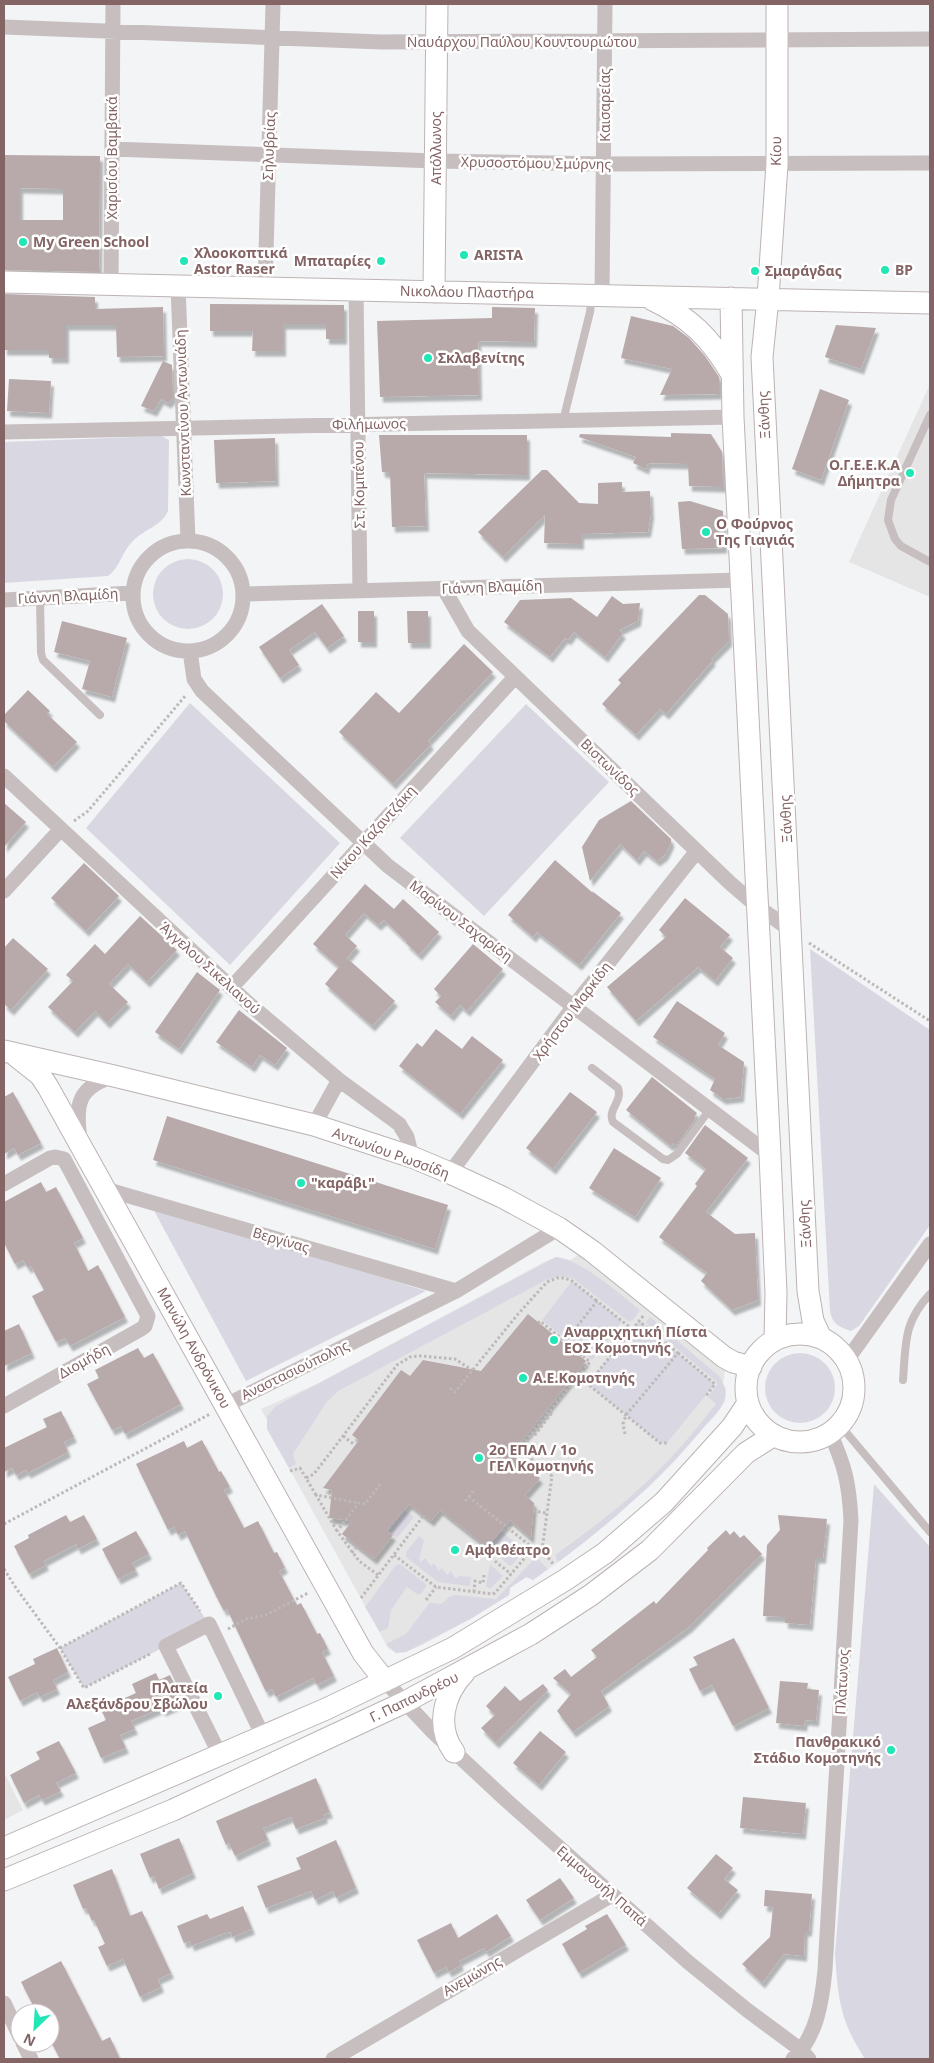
<svg xmlns="http://www.w3.org/2000/svg" width="934" height="2063" font-family="'Noto Sans',sans-serif">
	<style>
		.built { fill: #e5e5e6 }
		.green { fill: #d9d8e2 }
		.building { fill: #b8a9aa; fill-rule: evenodd; filter: url(#shadow) }
		.lines { fill: none; stroke-linecap: round; stroke-linejoin: round }
		.secondary-casing { stroke: #bdb3b3; stroke-width: 23 }
		.path { stroke: #beb8b9; stroke-width: 3; stroke-dasharray: 2.5 2.5; stroke-linecap: butt }
		.lane { stroke: #c7bebf; stroke-width: 8 }
		.street { stroke: #c7bebf; stroke-width: 15 }
		.secondary { stroke: #fff; stroke-width: 21 }
		.poi-dot { fill: #21e6b5; stroke: #fff; stroke-width: 2 }
		.labels { text-anchor: middle; stroke-width: 5; stroke-linejoin: round; paint-order: stroke }
		.street-label { font-size: 14px; fill: #846465; stroke: #fff }
		.poi-label { font-size: 14px; font-weight: bold; fill: #846465; stroke: #fff; text-anchor: start }
	</style>
	<defs>
		<filter id="shadow"><feDropShadow dx="3" dy="5.5" stdDeviation="1" flood-color="#0004"/></filter>
	</defs>
	<rect width="100%" height="100%" fill="#f2f4f6"/>
	<path class="built" d="M930,384v213l-81,-35z
		M582,1253l87,69 56,49 -2,13 3,4 -2,14 -48,58 -28,28 -80,67 -35,25 -6,-3 -17,11 -1,7 -37,23 -48,26 -18,8 -10,1 -8,-5 -99,-180 -22,-39v-9l-6,-11 58,-26 227,-122 10,-4 14,3z
		M4,1772l19,38 -19,10z"/>
	<path class="green" d="M162,436l7,4 -1,71c-5,14 -25,19 -35,30 -11,10 -13,27 -25,35l-104,7v-141z
		M153 594a35 35 0 1 1 70 0a35 35 0 1 1-70 0Z
		M190,703l150,140 -110,122 -144,-137z
		M526,704l83,78 -125,134 -84,-78z
		M810,949l120,81v195l-71,101 -8,5c-12,-4 -19,-7 -21,-20z
		M151,1205l275,86 -180,90z
		M556,1257c28,4 62,36 84,53l-7,10 -4,2 -55,-43c-11,-4 -17,-3 -28,1l-208,111 -12,12 -33,51 3,10 -7,4 -22,-39v-13l9,-10z
		M572,1281l50,40 -30,39 -50,-40z
		M650,1317l70,60c4,8 8,16 4,25 -5,11 -17,21 -24,30 -42,49 -90,92 -142,130l-3,-7c34,-24 68,-50 98,-79 23,-22 43,-47 63,-72l-8,-7 9,-12v-3l-70,-58 -1,-2z
		M639,1321l76,63 -48,59h-7l-72,-59z
		M765 1388a35 35 0 1 1 70 0a35 35 0 1 1-70 0Z
		M874,1484l56,63v512h-65c-25,-38 -27,-61 -30,-105z
		M404,1510l10,7 -16,20h-3l-8,-6z
		M501,1531l22,18 1,2 -12,14 -2,1 -18,-15v-3l-5,-1z
		M419,1536l5,4 -5,20 2,2 4,-4 6,8 3,-3 5,8 3,-3 5,7 4,-4 5,8 3,-3 12,1 -1,8 -2,1 -30,-4 -32,-25v-5z
		M536,1557l12,12 -15,11 -7,-3 -16,11 -1,7 -37,23 -66,34 -10,1 -10,-9 20,-10 24,-32c17,6 12,-4 25,-7l41,4z
		M400,1564l26,20v3l-5,7h-4l-10,-7 -16,23 -3,18 -8,4 -15,-25 31,-42z
		M490,1564l13,12 -13,13 -4,-3z
		M181,1583l28,41 -125,64 -24,-40z"/>
	<path class="building" d="M4,155l96,1 -1,116 -95,-2zM20,188l43,1v31h-43z
		M4,294l91,3v12l68,-2 1,49 -47,1 -1,-32h-50v33h-17v-8h-45z
		M210,304l134,1v34h-18v-15h-43v27h-31l1,-20h-43z
		M492,307l43,1 -1,34 -56,-1 1,54 -99,2 -3,-76 115,-3z
		M631,316l42,10 16,12 16,18 14,21v17l-59,1 12,-26 -51,-11z
		M836,325l40,3 -15,41 -36,-12z
		M163,361l9,4 1,33 -5,5 -7,-4 -7,12 -13,-5z
		M9,379l42,2 -2,32 -42,-2z
		M820,389l29,11 -28,80 -29,-11z
		M671,433l40,1 11,18 1,35 -34,-1 -1,-22 -40,-1 -2,6 -13,-6 3,-6 -57,-20 1,-3 91,3z
		M379,435h148v40l-103,-2 2,53 -34,1 -2,-54 -8,-1z
		M275,438l1,43 -60,2 -2,-43z
		M542,470h5l32,33 19,1v-21l24,-1v10l28,-1 1,23 -3,18 -67,2v10l-37,-1 1,-28 -42,42 -25,-25z
		M690,501l33,10 1,37 -42,1 -4,-47z
		M699,595h6l23,19 1,27 -18,18 2,1 -47,54 -6,-5 -24,26 -34,-31 19,-21 -3,-3z
		M612,596l11,8 17,-1 -2,18 -19,9 4,3 -18,24 -31,-25 -6,8 -3,-2 -15,19 -46,-35 16,-22 51,-2 26,19z
		M322,604l22,32 -17,12 -12,-16 -26,18 10,15 -19,13 -21,-31z
		M358,611h16v31h-16z
		M407,611h21v32h-20z
		M62,621l65,17 -15,59 -30,-8 8,-28 -36,-9z
		M464,644l29,28 -65,69 3,3 -38,40 -54,-52 37,-40 23,21z
		M28,690l22,21 -3,3 30,28 -24,25 -49,-46v-6z
		M631,801l40,38v4l-6,12 -8,6 -13,-10 -7,9 -17,-16 -30,37 -8,-34 17,-27z
		M4,803l22,19 -22,25z
		M555,860l38,33 -1,-2 29,22 -42,52 -42,-33 -4,5 -25,-22z
		M84,863l35,33 -33,35 -35,-33z
		M365,884l29,25 9,-10 36,33 -20,23 -13,-12 1,-1 -23,-22 -6,5 -14,-12 -19,22 12,11 -10,12 48,43 -23,25 -47,-42 14,-17 -26,-23z
		M685,898l45,37 -10,12 13,11 -18,23 -17,-14 -62,54 -29,-34 59,-50 -7,-7z
		M140,916l37,34 -30,32 -19,-18 -19,20 19,18 -21,21 -12,-12 -20,21 -27,-25 25,-26 -7,-6 29,-31 10,10z
		M13,938l35,31 -37,41 -7,-6v-56z
		M473,944l30,25 -36,42 -7,-6 -9,11 -16,-14 6,-6 -7,-7z
		M197,972l23,18 -41,59 -24,-17z
		M677,1001l48,32 -7,12 26,17 -3,35 -18,2 -13,-9 5,-11 -62,-42z
		M239,1010l48,38 -12,17 -15,-10 -8,12 -36,-25z
		M436,1029l26,20 10,-13 31,24 -43,54 -61,-48 18,-23 5,4z
		M652,1077l45,36 -3,4 2,1 -20,28 -3,-3 -2,3 -45,-36z
		M13,1092l28,51 -23,12 -4,-7 -10,6v-57z
		M570,1092l27,20 -44,57 -27,-21z
		M167,1116l281,89 -13,44 -282,-89z
		M705,1125l43,33 -42,54 29,22 20,-1 3,67 -26,10 -31,-29 6,-8 -48,-36 38,-51 -2,-2 11,-15 -21,-16z
		M614,1148l47,30 -26,39 -46,-29z
		M41,1182l5,10 10,-5 27,51 -9,5 14,28 10,-6 27,52 -55,29 -5,-8 -9,4 -24,-46 12,-6 -13,-24 -3,2 -5,-8 -8,4 -11,-21v-41z
		M528,1314l58,47 -75,93 29,24 -15,17 9,8 -3,35 -21,-18 -23,27 -47,-37 -9,11 -22,-17 -22,27 6,4 -19,24 -32,-25 10,-13 -23,-3 3,-28 -9,-2 36,-48 -7,-5 49,-65 9,6 13,-16 58,11z
		M19,1324l13,29 -28,13v-35z
		M138,1348l6,10 9,-5 28,51 -56,30 -4,-8 -9,4 -25,-46 12,-6 -4,-8z
		M61,1411l13,26 -10,5 4,10 -40,21 -2,-3 -10,5 -4,-7 -8,4v-24l43,-21 -4,-8z
		M202,1440l17,32 2,-1 9,16 -6,3 20,38 14,-7 16,32 3,-1 8,16 -6,3 18,34 4,-2 16,31 3,-1 8,16 -6,3 12,24 -17,9 -4,-7 -37,19 -4,-8 -6,3 -39,-83 -3,2 -7,-13 -32,-67 -7,4 -4,-8 -6,3 -32,-66 48,-23 3,7z
		M66,1515l4,7 14,-7 13,24 -19,10 -2,-5 -32,17 2,4 -17,9 -15,-28 15,-8 -1,-3z
		M778,1515l49,4 -4,39h-7l-6,67 -25,-2v-6l-22,-1 4,-71 13,-15z
		M726,1530l4,5 4,-4 6,7 4,-3 18,19 -73,73 -88,64 8,15 -36,26 -16,-21 14,-17 -18,-16 12,-9 6,8 26,-20 -6,-7 63,-49 2,3 52,-54 -1,-2z
		M136,1531l13,23 -17,9 4,7 -18,9 -16,-30z
		M734,1638l35,70 -36,18 -21,-41 -12,6 -11,-22 9,-4 -5,-8z
		M57,1648l11,24 -15,8 4,9 -17,8 -3,-5 -17,9 -12,-24 27,-13 -2,-5z
		M156,1673l3,7 11,-5 13,27 -20,9 -2,-3 -30,13 4,8 -15,6 6,13 -25,10 -13,-30 18,-8 -4,-8 17,-7 -1,-4 18,-8 -4,-9z
		M780,1681l28,2 -1,6 12,1 -3,31 -11,-1 -1,6 -28,-3z
		M543,1684l5,6 -52,53 -15,-15 14,-13 -9,-9 19,-20 15,15z
		M540,1731l26,21 -27,33 -26,-22z
		M59,1741l17,32 -20,10 5,8 -19,9 -3,-5 -15,8 -14,-28 30,-16 -4,-7z
		M316,1778l14,35 -6,1 1,4 -29,11 -5,-12 -28,11 5,12 -33,16 -6,-13 -3,2 -10,-24z
		M743,1797l63,6 -3,31 -63,-6z
		M179,1838l14,35 -34,16 -5,-13 -4,2 -10,-24z
		M336,1840l20,48 -20,10 -3,-7 -18,9 -4,-9 -45,17 -9,-22 44,-17 -5,-11z
		M716,1854l17,14 -9,11 14,11 -20,24 -31,-26z
		M112,1869l18,47 12,-5 29,62 -13,6 3,8 -21,10 -17,-38 -16,7 -9,-19 7,-3 -11,-24 -2,1 -6,-13 -3,1 -10,-24z
		M560,1878l14,20 -34,22 -14,-20z
		M765,1890l47,4 -3,37h-4l-1,25 -20,-2 -22,29 -20,-19 28,-27 3,-30 -9,-1z
		M243,1906l9,23 -20,8 -1,-5 -6,1 -34,13 -1,-5 -6,2 -7,-17 30,-12 3,5z
		M497,1914l14,22 -25,16 -2,-4 -25,13 2,4 -12,7 -3,-5 -12,6 -17,-33 34,-17 7,15z
		M607,1914l19,31 -47,28 -17,-29 25,-15 -2,-3z
		M61,1961l41,80 8,-4 10,22h-60l-10,-19v-27h-13l-16,-31z"/>
	<g class="lines">
		<g class="secondary-casing">
			<path id="secondary" d="M777,4v160l-9,134 -6,59 46,934 5,30 8,17
				M4,282l926,21
				M434,292l3,-288
				M731,298l2,119 37,738 6,138 -1,47
				M651,299c38,18 59,38 80,74
				M4,1051l110,25 200,49 98,32 38,16 52,24 57,31 33,23 132,106 9,5 18,5
				M16,1056l24,19 8,12 315,566 22,28
				M746 1388a54 54 0 1 1 108 0a54 54 0 1 1-108 0Z
				M454,1752c-18,-25 -11,-57 10,-79
				M4,1848l322,-139 127,-61 112,-68 40,-27 59,-51 68,-75 16,-24
				M4,1880l169,-70 157,-73 75,-35 126,-68 60,-39 59,-45 96,-97 28,-18"/>
		</g>
		<path class="path" d="M74,821l14,-10 98,-116
			M809,943l121,78
			M538,1323l2,-2 43,35 -1,1
			M565,1342l32,-41 35,28
			M678,1353l37,31 -9,12
			M578,1376l82,67h7
			M588,1384l56,-69
			M450,1388l5,4 63,-78 29,-32 10,-4h8l7,3 25,20
			M625,1434l-2,-10 3,-9 52,-62 -39,-32
			M343,1436l12,9
			M530,1436h4l17,-22 -1,-3 40,-49 -7,-6
			M519,1449l29,-35 -3,-2
			M290,1471l10,-3 6,10
			M316,1495l-10,-17 8,-4 83,-109 13,-8 10,-1 35,3 17,11
			M469,1497l4,-6
			M465,1501l4,-4 64,51
			M533,1511l14,2
			M4,1524l206,-110
			M337,1531l-21,-36 43,8
			M542,1550l12,15
			M352,1553l5,-7
			M394,1555l42,32 56,7 3,-1 38,-45 9,2 10,-74 -41,-34
			M491,1558l20,16
			M4,1569l12,19 44,60 24,40 68,-35
			M378,1575l-19,-14 -22,-30 22,-28 6,1 16,-21
			M474,1592l1,-11 8,2 1,-8
			M361,1598l63,-83
			M426,1600l10,-13
			M228,1629l18,-10 20,-4 42,-22
			M60,1648l121,-65 19,28"/>
		<path class="lane" d="M930,415l-39,85 -3,20 7,19 6,7 29,16
			M563,421l27,-109 2,-15
			M40,598l1,55 2,7 57,55
			M592,1068l26,20c5,14 -11,21 -5,34l50,37 5,1 9,-6 33,-45
			M903,1380c3,-37 0,-57 27,-86
			M840,1425l90,107"/>
		<path class="street" d="M4,27l377,15 549,-3
			M112,149l323,12 170,3 325,-1
			M111,285l2,-281
			M178,286l10,254
			M265,288l8,-284
			M356,290l4,301
			M602,295l3,-291
			M4,432l729,-15
			M133 596a55 55 0 1 1 110 0a55 55 0 1 1-110 0Z
			M444,589l24,42 262,252 28,24 34,24
			M243,594l498,-14
			M4,600l128,-7
			M190,651l4,28 8,12 186,175 382,289
			M4,776l244,227 91,77 60,44 8,13 5,20
			M4,891l57,-62
			M231,988l284,-311
			M314,1125l25,-45
			M80,1139c-5,-35 -2,-52 34,-63
			M450,1173l124,-167 123,-155
			M4,1184l46,-26 5,-1 9,2 84,157 -3,10 -4,3 -137,77
			M105,1189l351,102
			M847,1360l83,-116
			M226,1405l230,-114 103,-63
			M385,1681l48,51 73,68 182,162 59,48 54,40 8,9
			M220,1755l-54,-109 43,-22 54,112
			M4,2003l16,34
			M23,2043l8,16
			M333,2059l279,-164
			M793,2059c24,-23 29,-58 32,-89l26,-450c-2,-37 -6,-54 -21,-87"/>
		<use href="#secondary" class="secondary"/>
	</g>
	<g class="poi-dot">
		<circle cx="23" cy="242" r="5"/>
		<circle cx="464" cy="255" r="5"/>
		<circle cx="184" cy="261" r="5"/>
		<circle cx="381" cy="261" r="5"/>
		<circle cx="885" cy="270" r="5"/>
		<circle cx="755" cy="271" r="5"/>
		<circle cx="428" cy="358" r="5"/>
		<circle cx="910" cy="473" r="5"/>
		<circle cx="706" cy="532" r="5"/>
		<circle cx="301" cy="1183" r="5"/>
		<circle cx="554" cy="1340" r="5"/>
		<circle cx="523" cy="1378" r="5"/>
		<circle cx="479" cy="1458" r="5"/>
		<circle cx="455" cy="1550" r="5"/>
		<circle cx="218" cy="1696" r="5"/>
		<circle cx="891" cy="1750" r="5"/>
	</g>
	<g class="labels">
		<g class="street-label">
			<text x="522" y="47">Ναυάρχου Παύλου Κουντουριώτου</text>
			<text transform="translate(605 105) rotate(-90)" y="5">Καισαρείας</text>
			<text transform="translate(269 146) rotate(-88)" y="5">Σηλυβρίας</text>
			<text transform="translate(436 148) rotate(-90)" y="5">Απόλλωνος</text>
			<text transform="translate(776 151) rotate(-89)" y="5">Κίου</text>
			<text transform="translate(112 158) rotate(-90)" y="5">Χαρισίου Βαμβακά</text>
			<text transform="translate(536 163) rotate(1)" y="5">Χρυσοστόμου Σμύρνης</text>
			<text transform="translate(467 292) rotate(1)" y="5">Νικολάου Πλαστήρα</text>
			<text transform="translate(183 413) rotate(-92)" y="5">Κωνσταντίνου Αντωνιάδη</text>
			<text transform="translate(764 415) rotate(-93)" y="5">Ξάνθης</text>
			<text transform="translate(369 424) rotate(-1)" y="5">Φιλήμωνος</text>
			<text transform="translate(359 485) rotate(-91)" y="5">Στ. Κομπένου</text>
			<text transform="translate(492 587) rotate(-2)" y="5">Γιάννη Βλαμίδη</text>
			<text transform="translate(68 596) rotate(-3)" y="5">Γιάννη Βλαμίδη</text>
			<text transform="translate(610 767) rotate(44)" y="5">Βιστωνίδος</text>
			<text transform="translate(786 819) rotate(-93)" y="5">Ξάνθης</text>
			<text transform="translate(373 832) rotate(-48)" y="5">Νίκου Καζαντζάκη</text>
			<text transform="translate(461 921) rotate(37)" y="5">Μαρίνου Σαχαρίδη</text>
			<text transform="translate(210 968) rotate(42)" y="5">Άγγελου Σικελιανού</text>
			<text transform="translate(572 1011) rotate(-53)" y="5">Χρήστου Μαρκίδη</text>
			<text transform="translate(391 1153) rotate(20)" y="5">Αντωνίου Ρωσσίδη</text>
			<text transform="translate(805 1224) rotate(-93)" y="5">Ξάνθης</text>
			<text transform="translate(281 1240) rotate(16)" y="5">Βεργίνας</text>
			<text transform="translate(194 1348) rotate(61)" y="5">Μανώλη Ανδρόνικου</text>
			<text transform="translate(84 1361) rotate(-29)" y="5">Διομήδη</text>
			<text transform="translate(295 1370) rotate(-26)" y="5">Αναστασιούπολης</text>
			<text transform="translate(842 1682) rotate(-87)" y="5">Πλάτωνος</text>
			<text transform="translate(414 1697) rotate(-26)" y="5">Γ. Παπανδρέου</text>
			<text transform="translate(602 1886) rotate(41)" y="5">Εμμανουήλ Παπά</text>
			<text transform="translate(472 1976) rotate(-30)" y="5">Ανεμώνης</text>
		</g>
		<g class="poi-label">
			<text x="33" y="247">My Green School</text>
			<text x="194" y="258">Χλοοκοπτικά<tspan x="194" dy="16">Astor Raser</tspan></text>
			<text x="474" y="260">ARISTA</text>
			<text x="371" y="266" text-anchor="end">Μπαταρίες</text>
			<text x="895" y="275">BP</text>
			<text x="765" y="276">Σμαράγδας</text>
			<text x="438" y="363">Σκλαβενίτης</text>
			<text x="900" y="470" text-anchor="end">Ο.Γ.Ε.Ε.Κ.Α<tspan x="900" dy="16">Δήμητρα</tspan></text>
			<text x="716" y="529">Ο Φούρνος<tspan x="716" dy="16">Της Γιαγιάς</tspan></text>
			<text x="311" y="1188">"καράβι"</text>
			<text x="564" y="1337">Αναρριχητική Πίστα<tspan x="564" dy="16">ΕΟΣ Κομοτηνής</tspan></text>
			<text x="533" y="1383">Α.Ε.Κομοτηνής</text>
			<text x="489" y="1455">2ο ΕΠΑΛ / 1ο<tspan x="489" dy="16">ΓΕΛ Κομοτηνής</tspan></text>
			<text x="465" y="1555">Αμφιθέατρο</text>
			<text x="208" y="1693" text-anchor="end">Πλατεία<tspan x="208" dy="16">Αλεξάνδρου Σβώλου</tspan></text>
			<text x="881" y="1747" text-anchor="end">Πανθρακικό<tspan x="881" dy="16">Στάδιο Κομοτηνής</tspan></text>
		</g>
	</g>
	<rect width="934" height="2063" fill="none" stroke="#846465" stroke-width="10"/>
	<g transform="translate(35 2028) rotate(205)"><circle r="24" fill="#ffffff" stroke="#cec1c1"/>
	<path d="M0-4L9 19L0 12L-9 19Z" fill="#21e6b5"/>
	<text y="-8" font-size="14" font-weight="bold" text-anchor="middle" fill="#846465">N</text>
	</g>
</svg>
